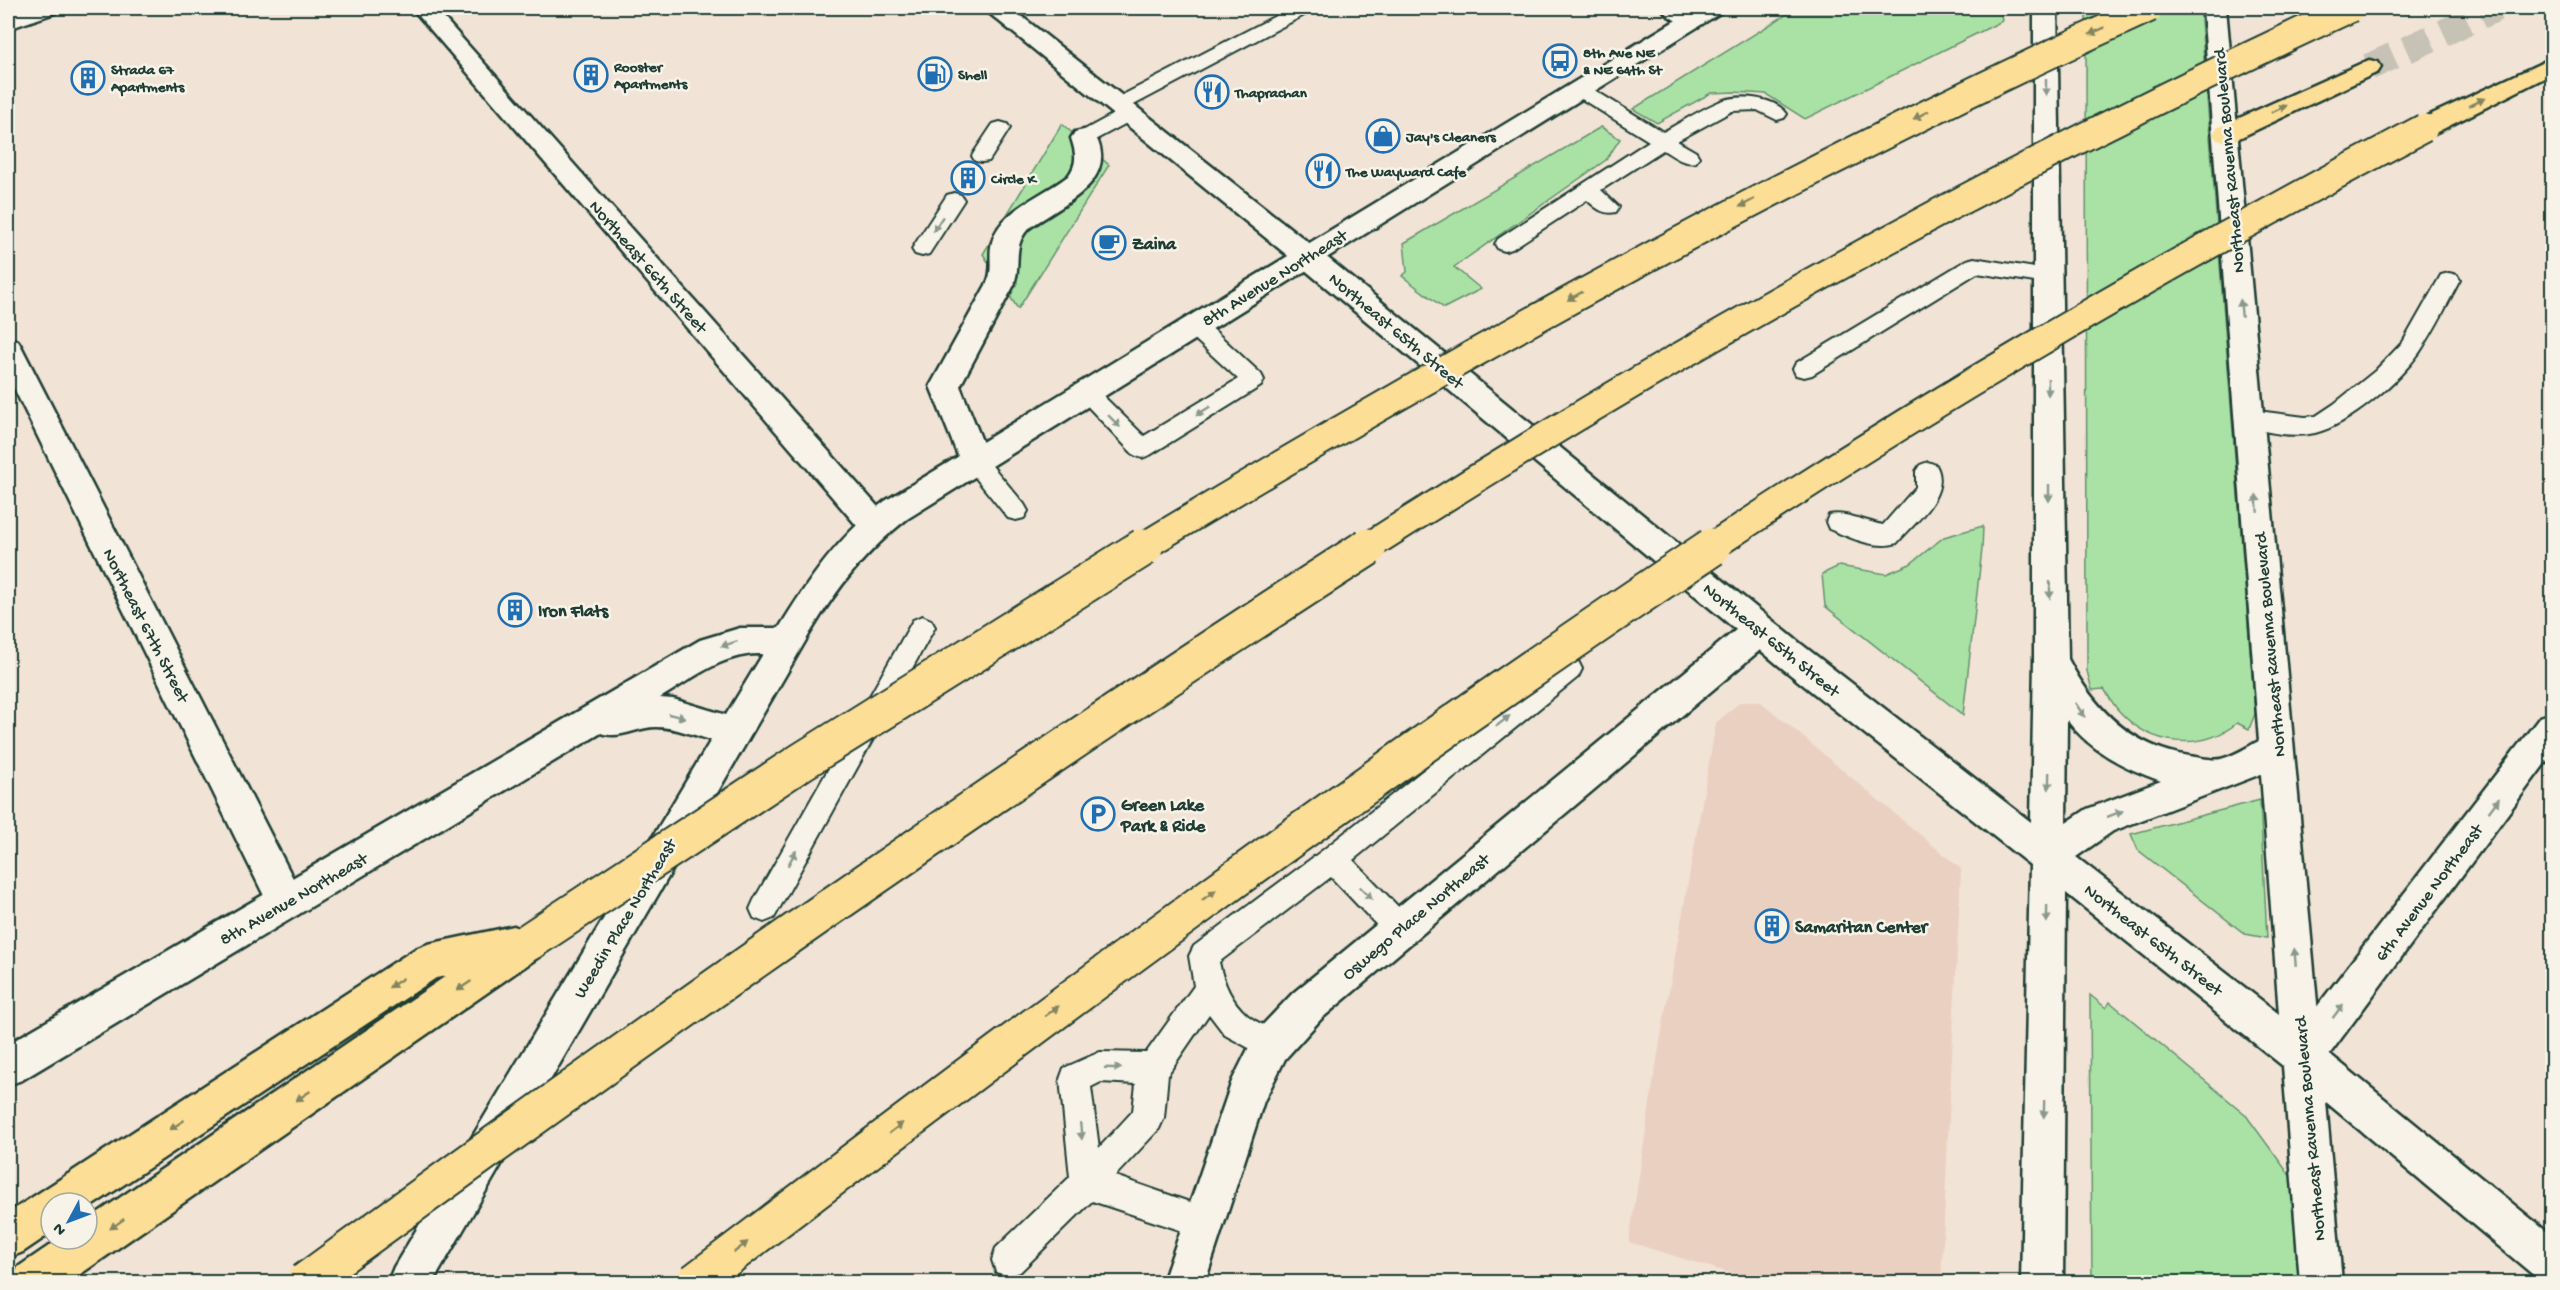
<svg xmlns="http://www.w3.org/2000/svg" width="2560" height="1290" font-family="'Gochi Hand',sans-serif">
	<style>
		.built { fill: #ead0c1 }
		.green { fill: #aae2a6; stroke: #64906d; stroke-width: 1.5 }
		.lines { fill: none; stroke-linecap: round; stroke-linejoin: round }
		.motorway-tunnel { stroke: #c7c2b6; stroke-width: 27; stroke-dasharray: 27 14; stroke-linecap: butt }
		.service-casing { stroke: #1f3d34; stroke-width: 4 }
		.pedestrian-casing { stroke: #1f3d34; stroke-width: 5 }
		.minor-casing { stroke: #1f3d34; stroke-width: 5 }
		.tertiary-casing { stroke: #1f3d34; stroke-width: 5 }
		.secondary-casing { stroke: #1f3d34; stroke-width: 5 }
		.motorway-casing { stroke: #1f3d34; stroke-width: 5 }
		.service { fill: #f7f3e8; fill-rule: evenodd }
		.pedestrian { fill: #f7f3e8; fill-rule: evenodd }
		.minor { fill: #f7f3e8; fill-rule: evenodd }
		.tertiary { fill: #f7f3e8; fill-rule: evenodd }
		.secondary { fill: #f7f3e8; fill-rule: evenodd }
		.motorway { fill: #fdde96; fill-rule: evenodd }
		.motorway-bridge-far1-casing { stroke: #1f3d34; stroke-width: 31; stroke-linecap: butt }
		.motorway-bridge-casing { stroke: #1f3d34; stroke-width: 41; stroke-linecap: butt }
		.motorway-bridge-far1 { stroke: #fdde96; stroke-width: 27 }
		.motorway-bridge { stroke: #fdde96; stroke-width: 37 }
		.oneway { fill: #838560 }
		.oneway2 { fill: #8b988e }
		.labels { text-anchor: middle; stroke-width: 5; stroke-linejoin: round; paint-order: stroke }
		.far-poi-label { font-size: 15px; font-weight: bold; fill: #1f3d34; stroke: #f7f3e8; text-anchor: start }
		.street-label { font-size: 18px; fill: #1f3d34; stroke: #f7f3e8 }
		.poi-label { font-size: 18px; font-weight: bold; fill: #1f3d34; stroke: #f7f3e8; text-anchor: start }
	</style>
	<rect width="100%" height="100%" fill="#f1e3d6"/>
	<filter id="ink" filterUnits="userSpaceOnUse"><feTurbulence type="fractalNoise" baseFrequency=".0167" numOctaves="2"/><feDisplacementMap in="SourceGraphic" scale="12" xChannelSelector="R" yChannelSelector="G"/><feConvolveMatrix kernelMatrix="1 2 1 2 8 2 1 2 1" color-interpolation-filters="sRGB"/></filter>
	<g filter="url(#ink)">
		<path class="built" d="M1740,702h21l200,167 -20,413h-182l-130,-40 26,-171 61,-348z"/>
		<path class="green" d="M1797,8h203l2,13 -197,98 -39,-25 -32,-2 -23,1 -54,30 -24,-14z
			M2086,8h114l55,706 -6,15 -12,-6c-36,29 -86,23 -117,-11 -7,-7 -11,-16 -16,-23l-12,1 -5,-19z
			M1062,124l47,41 -91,144 -35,-55z
			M1601,127l19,12 -14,21 -152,107 27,22 -37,19 -42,-32 5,-4 -3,-29z
			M1983,526l-1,23 -19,166 -138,-109 -3,-32 17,-8 47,8 24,-10 34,-27z
			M2260,800l7,138 -22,-4 -107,-84 -7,-16z
			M2090,995l16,13 4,-6 135,112 46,63 9,105h-208z"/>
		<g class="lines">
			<path class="motorway-tunnel" d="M2369,67l128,-59"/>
			<g class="service-casing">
				<path id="service" d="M1291,8h22l-3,4 -184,97 10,1 3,4 -3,4 -45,24 -7,2 -7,-2 -3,-4 3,-4 44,-24 -10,-1 -3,-4 3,-4z
					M1579,83l7,2 77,47c19,-10 38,-23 58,-31 19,-7 54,-4 66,13l-3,4 -7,2 -20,-10 -25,1 -55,30 19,11 3,5 -3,5c-13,3 -22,-6 -33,-12l-62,40 18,17 -3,5c-13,3 -20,-4 -29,-12l-75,49 -7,2 -7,-2 -3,-5 3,-5 151,-98 -77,-48 -3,-4 3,-4z
					M1000,122l7,2 3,4 -21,33 -7,1 -7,-1 -3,-5 3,-5 18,-27z
					M954,193l7,2 3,5 -35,54 -7,2 -7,-2 -3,-5 3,-5 32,-49z
					M1974,258l73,12 7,2 4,5 -4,5 -7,2 -70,-11 -165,102 -8,2 -8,-2 -3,-6 3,-6 171,-103z
					M2449,273l8,2 3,5c-13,24 -25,50 -41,73 -20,28 -70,72 -104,80 -23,5 -51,-1 -73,-8l-3,-6 3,-6 8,-3 55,7 11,-1 18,-12 41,-33 28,-29 38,-67z
					M1195,318l8,2 58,54 3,6 -3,6 -111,69 -8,3 -8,-3 -59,-62 3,-6 8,-2 8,2 50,49 94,-57 -51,-47 -3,-6 3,-6z
					M975,452l8,3 41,49 4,7 -4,7 -8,2 -8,-2 -41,-51 -4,-6 4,-6z
					M1928,462l8,3c16,29 -22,58 -39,78 -22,7 -48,-6 -68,-14l-3,-7 3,-7c15,-4 38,7 54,10l33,-38v-16l4,-6z
					M922,616l9,4 4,7 -161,291 -10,4 -10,-4 -4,-9 4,-9 159,-280z
					M1569,658l9,3 4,8 -4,8 -225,183 57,59 4,10 -4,10 -10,4 -10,-4 -59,-62 -112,85c4,20 12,39 28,53 14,12 32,12 39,30l-4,11 -11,4 -46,-25 -16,-21 -41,60 -4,44 -5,11 -44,47 100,35 5,11 -5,11 -11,5 -112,-37 -72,71 -12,4 -12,-4 -4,-12 4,-12 74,-71 -10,-98 4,-11 36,-16 46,1 48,-67 -5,-30 5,-10 129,-96 237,-189zM1101,1082l35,2 -3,27 -34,37 -8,-61z"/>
			</g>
			<g class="pedestrian-casing">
				<path id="pedestrian" d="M1084,130l9,2c31,49 -34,74 -65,97 -18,20 -4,38 -17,61l-10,3 -10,-3 -4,-7c7,-14 1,-27 5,-41 8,-32 52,-47 76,-66 10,-13 8,-23 3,-38l4,-6z"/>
			</g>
			<g class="minor-casing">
				<path id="minor" d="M412,8h23l451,508 5,9 -5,9 -11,3 -11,-3z
					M1662,8c15,0 33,-4 43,11l-4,5c-13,3 -33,-4 -39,-16z
					M1001,273l10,3 4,7 -55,103 30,75 -4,8 -11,4 -11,-4 -4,-8 -30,-75 61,-110z
					M8,338l10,3 4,7 277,542 5,12 -5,12 -13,5 -13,-5 -265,-538z
					M1760,616l12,4 4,10 -4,10 -451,379 -36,40 -21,42 -59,181h-42l69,-201 25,-50 36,-38 455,-373z
					M2552,713v41l-235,317 -14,6 -14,-6 -6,-14 6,-14 251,-326z"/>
			</g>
			<g class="tertiary-casing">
				<path id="tertiary" d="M1696,8h28l-4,5 -813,506c-41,32 -70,69 -97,114l-377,649h-45l6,-15 317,-527c-18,-5 -36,-13 -55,-13 -19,0 -37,13 -55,6l-579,347 -14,5v-41l692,-404 40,-12h39c30,-49 60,-92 106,-127zM763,654l-37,61 -53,-16 -13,-1c32,-19 64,-46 103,-44z"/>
			</g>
			<g class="secondary-casing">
				<path id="secondary" d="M26,8h33l-4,5 -47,16v-15z
					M986,8h25l307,242 483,394 230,178 3,-163v-651h23l11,651c26,50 63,88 121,97 9,1 24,5 32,3 13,-3 26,-12 38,-18l-56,-733h23l95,1039 231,189v46l-15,-4 -211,-176 16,180h-42l-17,-216 -217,-173 -3,389h-42l9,-417 -253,-201 -479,-400 -309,-251zM2067,720c24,32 58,48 94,61l-74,28 -21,14zM2261,774l18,240 -203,-157 37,-26z"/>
			</g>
			<g class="motorway-casing">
				<path id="motorway" d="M2552,58v16l-119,60 -9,2 -9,-2 -4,-6 4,-6z
					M2369,60l9,2 3,5 -3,5 -143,68 -9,2 -9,-2 -4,-6 4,-6z
					M530,923l13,5 6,13 -6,13 -474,328h-57l6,-15 41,-28h28v-19l359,-244 -10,2 -349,231v-6h-36v30l-28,19 -15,6v-45l407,-264 13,-5 86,-18 4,2z"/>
			</g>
			<use href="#service" class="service"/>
			<use href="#pedestrian" class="pedestrian"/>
			<use href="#minor" class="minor"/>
			<use href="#tertiary" class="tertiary"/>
			<use href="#secondary" class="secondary"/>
			<use href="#motorway" class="motorway"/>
			<g class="motorway-bridge-far1-casing">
				<path id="motorway-bridge-far1" d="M1141,548c327,-198 661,-382 1009,-540
					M1366,548c315,-202 644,-383 985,-540
					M1710,548c230,-153 470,-291 714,-420"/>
			</g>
			<g class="motorway-bridge-casing">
				<path id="motorway-bridge" d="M530,941l271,-179 343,-215
					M305,1282c348,-254 700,-502 1063,-735
					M695,1282c333,-254 668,-503 1017,-735"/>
			</g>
			<use href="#motorway-bridge-far1" class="motorway-bridge-far1"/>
			<use href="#motorway-bridge" class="motorway-bridge"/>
		</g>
		<defs><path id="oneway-solid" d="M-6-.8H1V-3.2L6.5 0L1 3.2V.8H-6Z" transform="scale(1.5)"/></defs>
		<g class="oneway">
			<use href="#oneway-solid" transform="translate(2097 31) rotate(156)"/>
			<use href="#oneway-solid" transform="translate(2477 102) rotate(-26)"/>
			<use href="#oneway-solid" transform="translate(2279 109) rotate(-25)"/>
			<use href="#oneway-solid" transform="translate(1921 115) rotate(153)"/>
			<use href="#oneway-solid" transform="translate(1747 203) rotate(152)"/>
			<use href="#oneway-solid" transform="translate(1575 296) rotate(151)"/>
			<use href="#oneway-solid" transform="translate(1209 895) rotate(-36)"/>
			<use href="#oneway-solid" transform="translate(396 983) rotate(147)"/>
			<use href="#oneway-solid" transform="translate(464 986) rotate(146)"/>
			<use href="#oneway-solid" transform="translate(1052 1011) rotate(-37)"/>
			<use href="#oneway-solid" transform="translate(303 1096) rotate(146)"/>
			<use href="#oneway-solid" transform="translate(177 1125) rotate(147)"/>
			<use href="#oneway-solid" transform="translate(896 1128) rotate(-38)"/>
			<use href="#oneway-solid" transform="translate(117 1224) rotate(145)"/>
			<use href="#oneway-solid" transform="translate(741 1247) rotate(-38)"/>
		</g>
		<g class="oneway2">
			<use href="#oneway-solid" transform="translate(2046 87) rotate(90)"/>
			<use href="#oneway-solid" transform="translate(938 224) rotate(123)"/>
			<use href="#oneway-solid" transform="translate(2241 308) rotate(-95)"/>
			<use href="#oneway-solid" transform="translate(2048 387) rotate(89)"/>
			<use href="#oneway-solid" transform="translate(1203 411) rotate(148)"/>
			<use href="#oneway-solid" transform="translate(1114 421) rotate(45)"/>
			<use href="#oneway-solid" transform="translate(2049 493) rotate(90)"/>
			<use href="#oneway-solid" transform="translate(2257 503) rotate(-95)"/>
			<use href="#oneway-solid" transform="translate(2050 590) rotate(90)"/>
			<use href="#oneway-solid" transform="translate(729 644) rotate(162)"/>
			<use href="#oneway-solid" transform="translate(2080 710) rotate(56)"/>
			<use href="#oneway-solid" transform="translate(677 716) rotate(13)"/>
			<use href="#oneway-solid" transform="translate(1503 721) rotate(-38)"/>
			<use href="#oneway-solid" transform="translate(2049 781) rotate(91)"/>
			<use href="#oneway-solid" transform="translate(2494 805) rotate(-53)"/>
			<use href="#oneway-solid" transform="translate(2115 814) rotate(-21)"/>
			<use href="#oneway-solid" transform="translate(792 858) rotate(-61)"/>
			<use href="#oneway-solid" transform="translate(1366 893) rotate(46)"/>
			<use href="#oneway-solid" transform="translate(2047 914) rotate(91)"/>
			<use href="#oneway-solid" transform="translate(2295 957) rotate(-95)"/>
			<use href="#oneway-solid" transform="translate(2338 1011) rotate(-53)"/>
			<use href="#oneway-solid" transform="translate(1113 1068) rotate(2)"/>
			<use href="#oneway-solid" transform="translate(2044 1109) rotate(91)"/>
			<use href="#oneway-solid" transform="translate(1081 1131) rotate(84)"/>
		</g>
	</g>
	<defs>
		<g id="bus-ring" transform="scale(1.725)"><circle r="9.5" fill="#f7f3e8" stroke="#1f6fb2" stroke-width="1.5"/><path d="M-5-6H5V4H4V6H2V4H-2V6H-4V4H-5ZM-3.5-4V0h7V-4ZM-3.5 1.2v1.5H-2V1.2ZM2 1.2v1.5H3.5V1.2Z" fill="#1f6fb2"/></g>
		<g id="fuel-ring" transform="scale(1.725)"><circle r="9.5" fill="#f7f3e8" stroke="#1f6fb2" stroke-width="1.5"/><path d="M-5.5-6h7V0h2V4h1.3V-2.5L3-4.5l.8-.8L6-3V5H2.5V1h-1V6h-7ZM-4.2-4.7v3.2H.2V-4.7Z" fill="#1f6fb2"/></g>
		<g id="building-ring" transform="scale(1.725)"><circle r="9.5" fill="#f7f3e8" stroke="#1f6fb2" stroke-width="1.5"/><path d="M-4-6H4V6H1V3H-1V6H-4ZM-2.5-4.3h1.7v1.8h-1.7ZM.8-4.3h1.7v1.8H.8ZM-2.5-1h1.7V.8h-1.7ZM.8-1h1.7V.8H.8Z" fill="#1f6fb2"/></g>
		<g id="restaurant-ring" transform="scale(1.725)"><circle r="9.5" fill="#f7f3e8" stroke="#1f6fb2" stroke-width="1.5"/><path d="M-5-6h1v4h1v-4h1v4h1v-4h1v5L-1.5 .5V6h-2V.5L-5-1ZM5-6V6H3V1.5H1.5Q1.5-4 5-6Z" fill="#1f6fb2"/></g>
		<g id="shop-ring" transform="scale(1.725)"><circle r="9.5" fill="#f7f3e8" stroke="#1f6fb2" stroke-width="1.5"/><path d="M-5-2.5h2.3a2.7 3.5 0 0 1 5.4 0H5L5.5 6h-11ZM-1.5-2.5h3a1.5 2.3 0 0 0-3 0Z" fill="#1f6fb2"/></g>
		<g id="cafe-ring" transform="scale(1.725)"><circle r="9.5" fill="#f7f3e8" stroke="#1f6fb2" stroke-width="1.5"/><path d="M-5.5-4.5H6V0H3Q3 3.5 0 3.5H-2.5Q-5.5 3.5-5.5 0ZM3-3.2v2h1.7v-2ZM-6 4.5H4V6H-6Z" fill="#1f6fb2"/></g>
		<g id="parking-ring" transform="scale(1.725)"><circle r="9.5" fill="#f7f3e8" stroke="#1f6fb2" stroke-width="1.5"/><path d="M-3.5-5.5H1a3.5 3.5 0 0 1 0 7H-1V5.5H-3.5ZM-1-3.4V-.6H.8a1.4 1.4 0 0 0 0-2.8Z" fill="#1f6fb2"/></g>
	</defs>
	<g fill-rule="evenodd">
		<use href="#bus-ring" x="1560" y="61"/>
		<use href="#fuel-ring" x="935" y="74"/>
		<use href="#building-ring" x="591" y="75"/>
		<use href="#building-ring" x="88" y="78"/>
		<use href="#restaurant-ring" x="1212" y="92"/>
		<use href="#shop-ring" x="1383" y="136"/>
		<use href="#restaurant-ring" x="1323" y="171"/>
		<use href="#building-ring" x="968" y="178"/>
		<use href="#cafe-ring" x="1109" y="243"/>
		<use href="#building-ring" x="515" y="610"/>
		<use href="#parking-ring" x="1098" y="814"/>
		<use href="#building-ring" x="1772" y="926"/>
	</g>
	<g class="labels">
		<g class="far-poi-label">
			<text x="1583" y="57">8th Ave NE<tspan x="1583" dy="17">&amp; NE 64th St</tspan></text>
			<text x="614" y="71">Rooster<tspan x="614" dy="17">Apartments</tspan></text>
			<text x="111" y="74">Strada 67<tspan x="111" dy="17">Apartments</tspan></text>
			<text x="958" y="79">Shell</text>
			<text x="1235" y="97">Thaprachan</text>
			<text x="1406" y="141">Jay's Cleaners</text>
			<text x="1346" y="176">The Wayward Cafe</text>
			<text x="991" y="183">Circle K</text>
		</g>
		<g class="street-label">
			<text transform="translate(2228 161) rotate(-95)" y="6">Northeast Ravenna Boulevard</text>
			<text transform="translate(649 266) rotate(49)" y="6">Northeast 66th Street</text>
			<text transform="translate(1274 277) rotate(-32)" y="6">8th Avenue Northeast</text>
			<text transform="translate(1397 330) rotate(40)" y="6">Northeast 65th Street</text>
			<text transform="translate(147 625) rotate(63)" y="6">Northeast 67th Street</text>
			<text transform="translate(1772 639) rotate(39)" y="6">Northeast 65th Street</text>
			<text transform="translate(2269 645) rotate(-95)" y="6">Northeast Ravenna Boulevard</text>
			<text transform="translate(2428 892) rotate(-53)" y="6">6th Avenue Northeast</text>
			<text transform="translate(293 898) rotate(-30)" y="6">8th Avenue Northeast</text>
			<text transform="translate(1415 916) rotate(-40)" y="6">Oswego Place Northeast</text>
			<text transform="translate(624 918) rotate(-59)" y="6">Weedin Place Northeast</text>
			<text transform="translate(2154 939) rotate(38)" y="6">Northeast 65th Street</text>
			<text transform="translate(2309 1129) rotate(-95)" y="6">Northeast Ravenna Boulevard</text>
		</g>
		<g class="poi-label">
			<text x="1132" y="249">Zaina</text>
			<text x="538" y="616">Iron Flats</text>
			<text x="1121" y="810">Green Lake<tspan x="1121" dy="21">Park &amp; Ride</tspan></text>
			<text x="1795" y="932">Samaritan Center</text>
		</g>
	</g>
	<rect width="2560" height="1290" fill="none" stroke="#f7f3e8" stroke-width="30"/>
	<rect x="15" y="15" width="2530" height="1260" fill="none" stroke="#1f3d34" stroke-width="2" filter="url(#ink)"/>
	<g transform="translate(69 1221) rotate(229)"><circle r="28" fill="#f7f3e8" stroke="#a1aaa0" stroke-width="1.5"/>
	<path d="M0-4.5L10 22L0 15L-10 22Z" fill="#1f6fb2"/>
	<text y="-9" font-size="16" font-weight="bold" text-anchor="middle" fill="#1f3d34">N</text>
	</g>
</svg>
